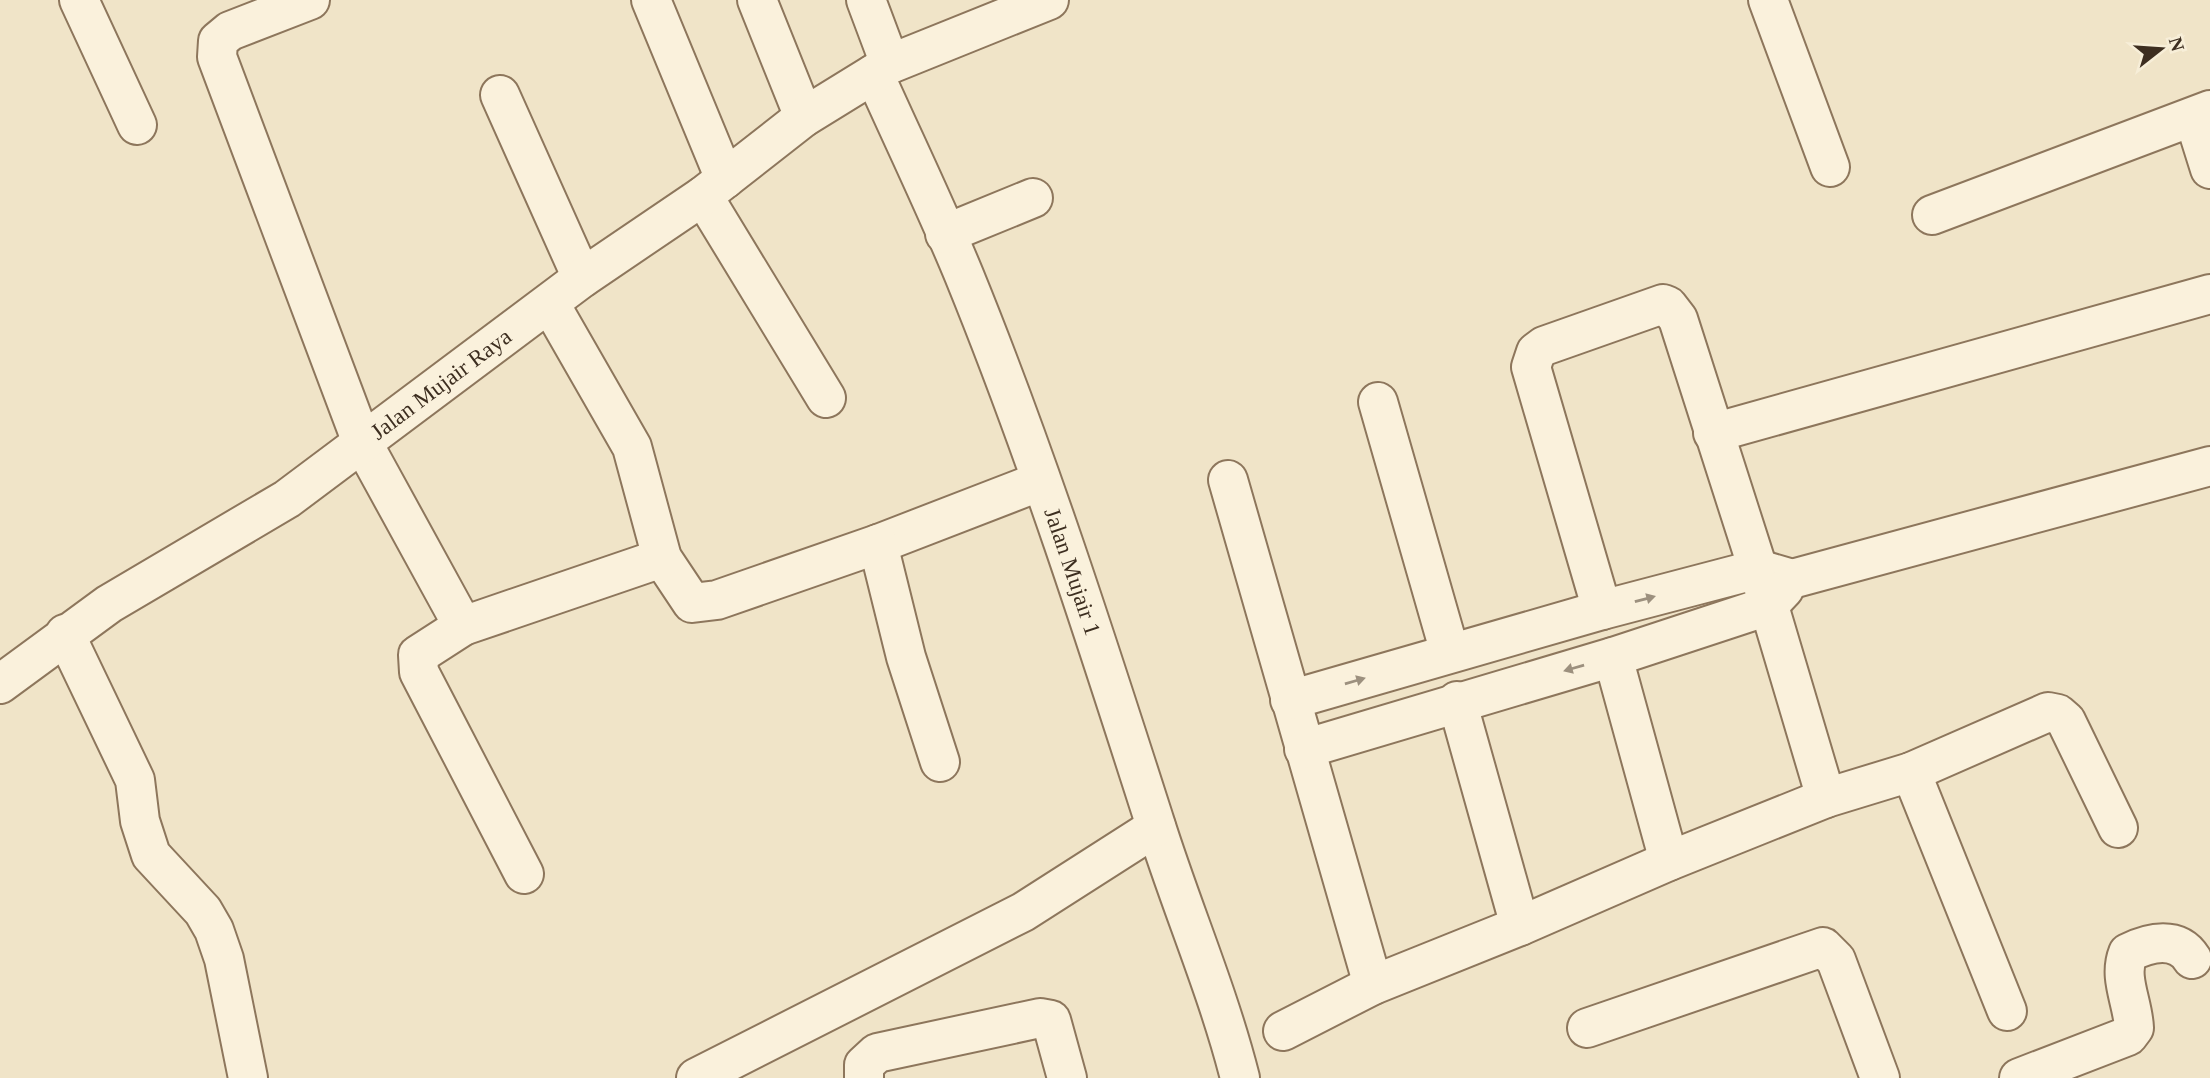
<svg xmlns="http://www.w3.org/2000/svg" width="2210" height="1078" font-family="'Times New Roman',serif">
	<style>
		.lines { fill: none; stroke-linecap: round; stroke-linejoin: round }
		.minor-casing { stroke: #8d765c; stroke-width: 42 }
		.minor { stroke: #faf1dc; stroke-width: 38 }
		.oneway { fill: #9c907e }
		.labels { text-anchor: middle; stroke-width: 5; stroke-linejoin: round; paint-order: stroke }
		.street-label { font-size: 23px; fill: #3d2e20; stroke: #f7eed8 }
	</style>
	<rect width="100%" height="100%" fill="#f0e4c8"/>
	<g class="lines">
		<g class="minor-casing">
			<g id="minor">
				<path d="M79,0l58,125"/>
				<path d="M310,0l-80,31 -12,10 -1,16 144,383 102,186"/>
				<path d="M651,0l74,179"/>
				<path d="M757,0l47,117"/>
				<path d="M866,0l24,64"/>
				<path d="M1768,0l62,167"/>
				<path id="s1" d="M874,74c30,67 62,133 90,201 73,179 132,364 191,548 27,86 63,168 85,255"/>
				<path d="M500,95l82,183"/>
				<path d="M2194,118l16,51"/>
				<path d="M703,196l123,202"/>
				<path d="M1932,215l278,-105"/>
				<path d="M945,234l88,-36"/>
				<path d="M550,304l82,143 30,111 30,45 25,-3 161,-56 163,-63"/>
				<path d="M1378,402l72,251"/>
				<path d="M1713,433l497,-139"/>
				<path d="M1228,480l145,505"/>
				<path d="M878,544l28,113 34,105"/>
				<path d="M1602,610l-71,-243 5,-15 8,-6 119,-42 5,2 10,13 80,250 68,229"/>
				<path d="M65,634l70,146 5,41 11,34 52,56 11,19 10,29 24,119"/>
				<path d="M1613,657l56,204"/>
				<path id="s2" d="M0,684l109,-80 178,-105 295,-221 121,-82 101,-79 86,-53 159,-64"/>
				<path d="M1290,700l312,-90 156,-41 34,10 418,-113"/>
				<path d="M1457,701l63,225"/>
				<path d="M1304,749l309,-92 155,-51 16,-17"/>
				<path d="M1911,772l96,239"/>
				<path d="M524,874l-105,-202 -1,-17 45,-29 199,-68"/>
				<path d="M1587,1028l236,-81 13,13 44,118"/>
				<path d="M1283,1031l90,-46 147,-59 149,-65 157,-63 85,-26 137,-60 10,2 8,7 52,107"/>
				<path d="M696,1078l327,-166 133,-85"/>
				<path d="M864,1078v-13l13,-12 163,-35 11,2 16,58"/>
				<path d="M2019,1078l109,-42 6,-8c-1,-26 -16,-50 -6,-75 22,-11 50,-17 64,6"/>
			</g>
		</g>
		<use href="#minor" class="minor"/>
	</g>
	<defs><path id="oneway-solid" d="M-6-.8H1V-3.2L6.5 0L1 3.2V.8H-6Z" transform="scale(1.75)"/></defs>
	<g class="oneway">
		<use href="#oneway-solid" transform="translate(1645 599) rotate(-15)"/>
		<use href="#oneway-solid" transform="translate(1574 668) rotate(164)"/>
		<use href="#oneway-solid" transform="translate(1355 681) rotate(-16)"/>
	</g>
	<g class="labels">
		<g class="street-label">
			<text dy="8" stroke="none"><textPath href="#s2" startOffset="534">Jalan Mujair Raya</textPath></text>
			<text dy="8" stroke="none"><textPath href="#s1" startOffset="536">Jalan Mujair 1</textPath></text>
		</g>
	</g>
	<g transform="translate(2161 49) rotate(73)" stroke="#f7eed8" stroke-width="5" paint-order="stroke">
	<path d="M0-5L12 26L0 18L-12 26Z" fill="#3d2e20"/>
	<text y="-10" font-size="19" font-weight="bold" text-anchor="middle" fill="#3d2e20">N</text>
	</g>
</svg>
